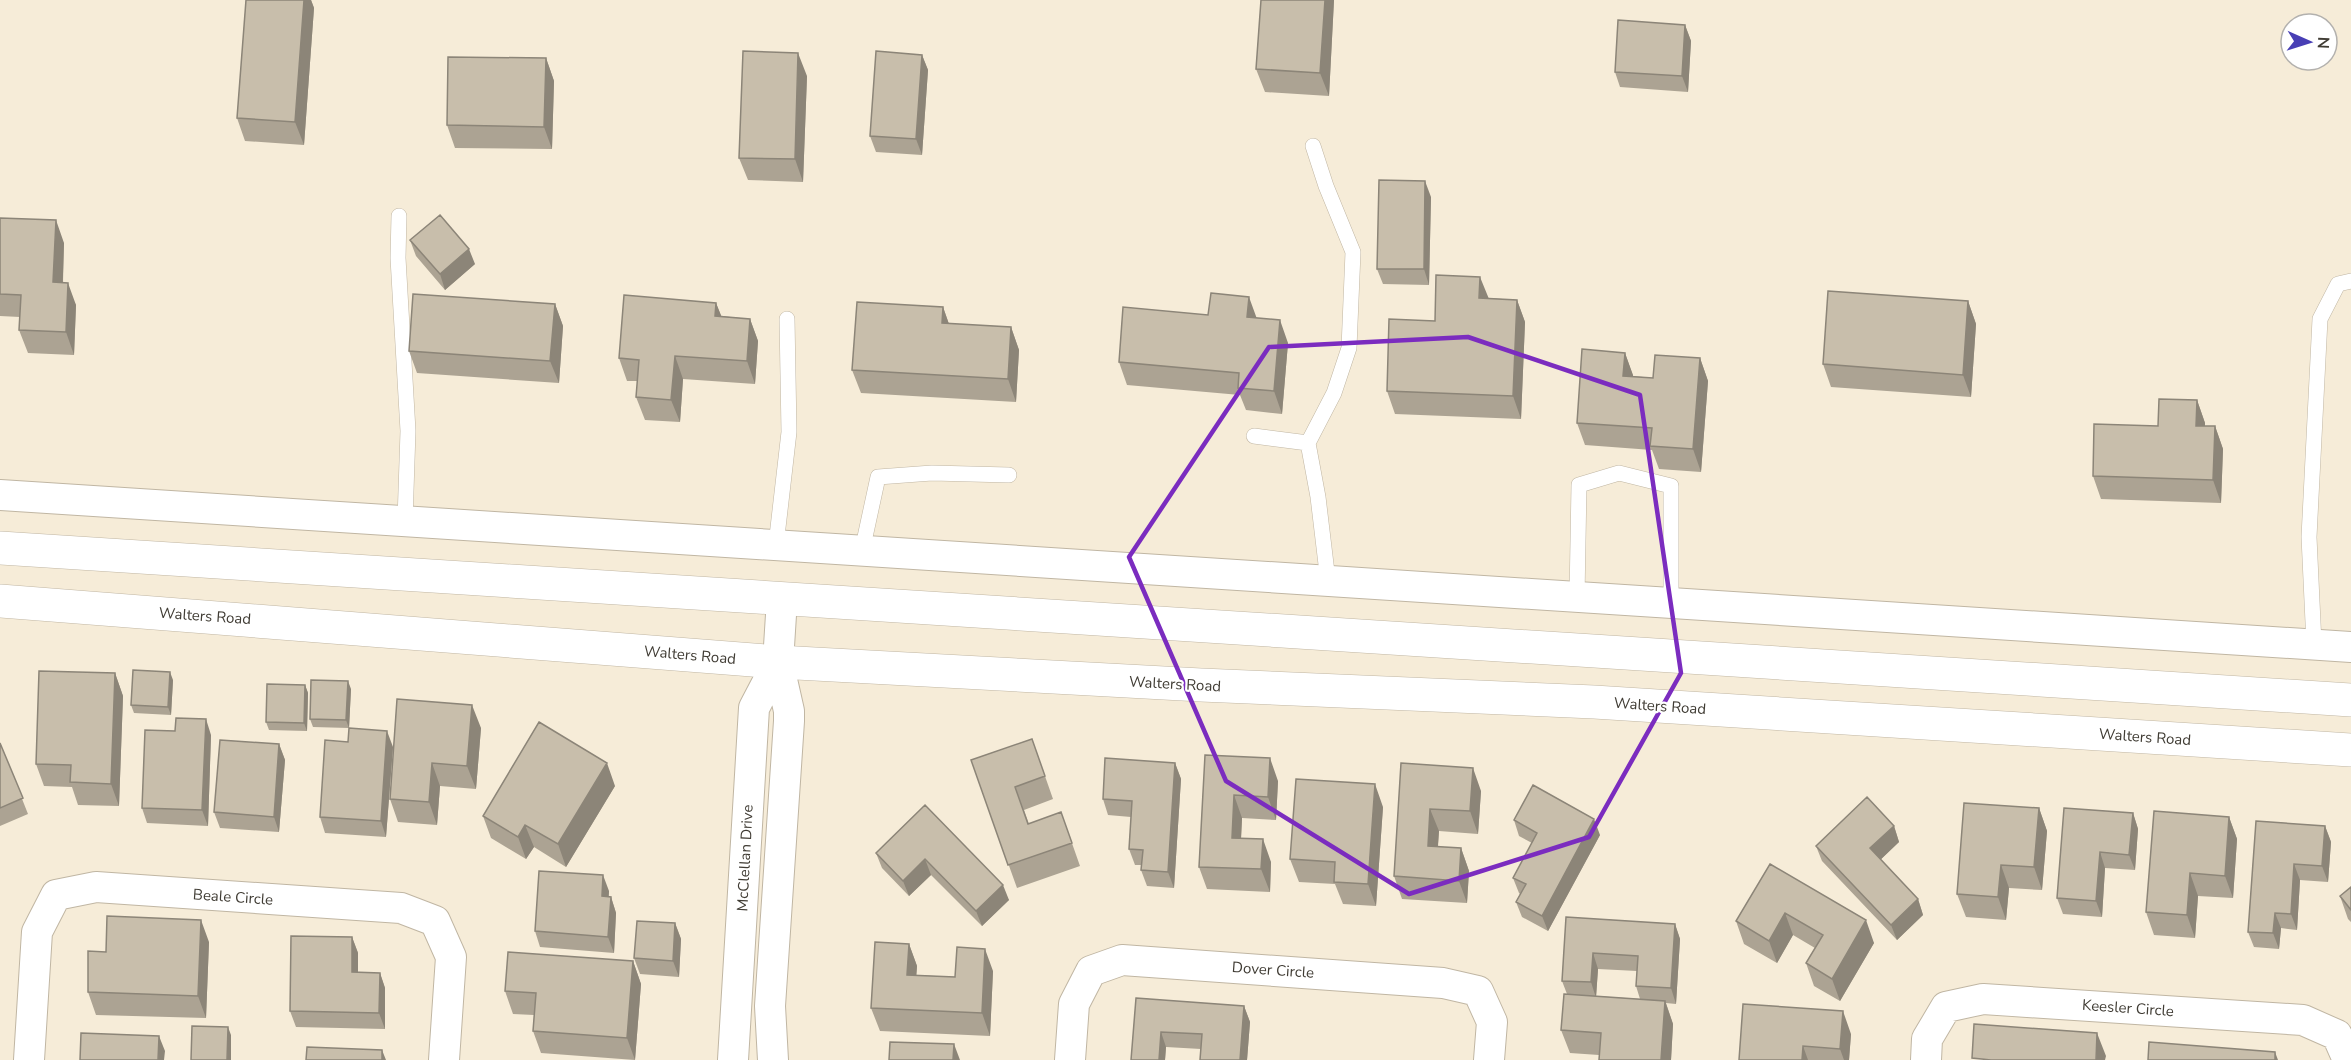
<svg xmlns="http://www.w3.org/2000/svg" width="2351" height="1060" font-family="'Nunito Sans',sans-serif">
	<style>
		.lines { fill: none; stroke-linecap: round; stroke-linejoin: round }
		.lane-casing { stroke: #c0b6a3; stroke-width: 16 }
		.street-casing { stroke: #c0b6a3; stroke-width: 32 }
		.primary-casing { stroke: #c0b6a3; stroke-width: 34 }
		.lane { stroke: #fff; stroke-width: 15 }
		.street { stroke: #fff; stroke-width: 30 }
		.primary { stroke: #fff; stroke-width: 33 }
		.wall { fill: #aca393; fill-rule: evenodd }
		.shaded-wall { fill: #8c8578 }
		.building { fill: #c8beab; stroke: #8c8578; stroke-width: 1.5 }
		.marked { fill: none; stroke: #7b2cbf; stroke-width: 4.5; stroke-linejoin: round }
		.labels { text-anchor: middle; stroke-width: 4.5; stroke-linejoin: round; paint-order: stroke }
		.street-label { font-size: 15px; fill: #403c34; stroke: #fff }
	</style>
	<rect width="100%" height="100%" fill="#f6ecd8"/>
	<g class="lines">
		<g class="lane-casing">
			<path id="lane" d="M399,216l-1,42 10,173 -3,90
				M1254,436l54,7 10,54 10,84
				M1308,443l26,-50 15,-45 4,-96 -27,-66 -13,-40
				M776,545l13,-113 -2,-113
				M862,551l16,-74 54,-4 77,2
				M1577,597l2,-112 40,-12 52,13v117
				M2314,644l-5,-107 11,-218 18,-35 13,-3"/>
		</g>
		<g class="street-casing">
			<path id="street" d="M0,495l2351,152
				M29,1060l8,-128 19,-37 40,-8 305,21 34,13 16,36 -7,103
				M733,1060l21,-352 24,-46
				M773,1060l-3,-54 19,-285v-10l-11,-49 4,-63
				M1070,1060l4,-56 17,-33 31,-11 321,23 35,8 14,31 -3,38
				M1926,1060l1,-21 19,-32 37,-8 320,21 34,15 11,25"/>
		</g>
		<g class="primary-casing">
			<path id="primary" d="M0,548l2351,152
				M0,601l778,61 423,23 393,17 757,48"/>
		</g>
		<use href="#lane" class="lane"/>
		<use href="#street" class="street"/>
		<use href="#primary" class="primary"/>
	</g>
	<path class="wall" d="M246,0h65l3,8 -10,137 -59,-4 -8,-23z
		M1261,0h73l-5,96 -64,-4 -9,-23z
		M1685,25l6,16 -3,51 -68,-5 -5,-15z
		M922,55l6,15 -6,85 -46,-3 -6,-16z
		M546,58l8,23 -2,68 -97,-1 -8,-23z
		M807,76l-4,106 -55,-2 -9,-22z
		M1431,197l-2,88 -46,-1 -6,-15z
		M0,218l64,25 -1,40 13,22 -2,50 -46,-2 -9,-23 1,-13 -20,-1z
		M410,240l65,24 -30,26 -29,-34z
		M1488,298l29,2 8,22 -4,97 -126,-5 -8,-23 48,-70z
		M1968,301l8,23 -5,73 -140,-10 -8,-23z
		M716,303l5,13 29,3 8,22 -3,43 -72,-5 -3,43 -35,-2 -9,-23 2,-16h-11l-8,-23z
		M555,304l8,22 -4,57 -142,-10 -8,-22z
		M943,307l6,17 62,3 8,23 -3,52 -155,-9 -9,-23z
		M1208,315l48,3 32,25 -6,71 -36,-4 -6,-15 -113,-10 -8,-23z
		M1625,353l8,23 20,2 47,-20 8,23 -7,91 -42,-3 -7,-19 -67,-5 -8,-22z
		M2197,400l8,23v3h10l8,23 -2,54 -120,-4 -8,-23 65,-50z
		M115,673l8,23 -4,110 -41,-1 -6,-18 -28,-1 -8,-22z
		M173,680l-2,35 -37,-2 -3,-8z
		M305,685l3,8 -1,38 -38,-1 -3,-8z
		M351,689l-2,39 -36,-1 -3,-8z
		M397,699l84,29 -5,61 -36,-3 -3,39 -39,-3 -8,-23z
		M211,735l-3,91 -61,-3 -5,-15z
		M1032,739l21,60 -29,11 5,14 32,-12 19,54 -63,22 -46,-128z
		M0,743l28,71 -28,12z
		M279,744l6,16 -6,72 -59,-4 -6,-16z
		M393,747l-7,90 -61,-4 -5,-16z
		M1205,755l73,26 -2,39 -34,-2 -1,20 30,24 -1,30 -63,-3 -8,-22z
		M1175,763l6,16 -7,109 -27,-2 -6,-16 1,-5h-7l-6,-16 2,-32 -23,-2 -5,-16z
		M1401,763l80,28 -3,43 -39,-3 -1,16 23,1 8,23 -2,32 -65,-4 -8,-23z
		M615,786l-49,81 -32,-20 -8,12 -35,-21 -8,-22z
		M925,805l84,95 -27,26 -51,-51 -22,21 -27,-28 -6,-15z
		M1383,807l-7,99 -33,-2 -8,-20 -36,-2 -9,-23z
		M2039,808l8,23 -5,59 -33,-2 -3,32 -40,-3 -9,-23z
		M2133,813l5,16 -3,41 -30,-2 -3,49 -39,-3 -6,-16z
		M2229,817l8,22 -4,59 -35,-2 -3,42 -41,-3 -8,-23z
		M1514,820l86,15 -52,96 -26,-14 -6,-15 4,-8 -1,-1 -6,-15 19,-35 -13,-7z
		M2256,821l69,5 6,16 -3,40 -28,-2 -3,50 -16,-2 -2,21 -25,-2 -6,-15z
		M1894,826l5,16 -19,18 38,39 5,16 -26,25 -75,-79 -6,-15z
		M1770,864l104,79 -34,58 -26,-15 -8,-23 9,-15 -22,-13 -16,28 -33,-19 -8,-23z
		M2351,887v35l-3,-3 -8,-23z
		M609,891l-1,6h3l5,16 -2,40 -74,-6 -5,-16z
		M1566,917l109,7 5,15 -4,65 -10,-1 7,21 -2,36h-72v-5l-29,-2 -9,-23 6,-36 -5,-13zM1598,969l39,2 -1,15 4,13 -44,-3z
		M675,923l6,16 -2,38 -39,-3 -6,-16z
		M352,937l6,16v19l22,1 5,15v41l-89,-2 -6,-16z
		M209,942l-3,76 -110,-3 -8,-23 18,-40z
		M909,944l8,22 -1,9 39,2 38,-6 -3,65 -110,-5 -9,-23z
		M633,961l8,23 -6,76 -94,-7 -8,-22 1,-16 -21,-1 -8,-23z
		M1136,998l108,8 6,16 -3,38h-47l1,-11 -35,-2 -1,13h-34z
		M1851,1034l-2,26h-110z"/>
	<path class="shaded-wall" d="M304,0h7l3,8 -10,137 -9,-23z
		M1325,0h9l-5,96 -9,-23z
		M1685,25l6,16 -3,51 -6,-16z
		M798,53l9,23 -4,106 -8,-23z
		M922,55l6,15 -6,85 -6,-16z
		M546,58l8,23 -2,68 -8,-22z
		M1425,181l6,16 -2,88 -5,-16z
		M56,220l8,23 -2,62 -9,-23z
		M469,249l6,15 -30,26 -5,-16z
		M1480,277l9,22 -10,-1z
		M68,283l8,22 -2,50 -8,-23z
		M1249,297l8,22 -10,-2z
		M1517,300l8,22 -4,97 -8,-23z
		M1968,301l8,23 -5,73 -8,-22z
		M716,303l9,22 -10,-9z
		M555,304l8,22 -4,57 -9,-22z
		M943,307l8,23 -9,-7z
		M750,319l8,22 -3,43 -8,-23z
		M1280,320l8,23 -6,71 -8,-23z
		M1011,327l8,23 -3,52 -8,-23z
		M1625,353l8,22 -2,23 -8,-22z
		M675,356l8,23 -3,43 -9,-22z
		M1700,358l8,23 -7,91 -8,-23z
		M2197,400l8,23 -1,25 -8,-22z
		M2215,426l8,23 -2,54 -8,-23z
		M170,672l3,8 -2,35 -3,-8z
		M115,673l8,23 -4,110 -8,-22z
		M348,681l3,8 -2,39 -3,-8z
		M305,685l3,8 -1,38 -3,-8z
		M472,705l9,23 -5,61 -9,-23z
		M206,719l5,16 -3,91 -6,-16z
		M387,731l6,16 -7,90 -5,-16z
		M279,744l6,16 -6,72 -5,-15z
		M1270,758l8,23 -2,39 -8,-23z
		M432,763l8,23 -3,39 -8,-23z
		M607,763l8,23 -49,81 -8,-23z
		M1175,763l6,16 -7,109 -6,-16z
		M1473,768l8,23 -3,43 -8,-23z
		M1375,784l8,23 -7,99 -8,-22z
		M1234,795l8,23 -2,42 -8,-22z
		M2039,808l8,23 -5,59 -8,-23z
		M1430,809l9,22 -3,38 -8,-23z
		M2133,813l5,16 -3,41 -6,-15z
		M2229,817l8,22 -4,59 -8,-22z
		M1594,819l6,16 -52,96 -6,-15z
		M525,825l9,22 -8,12 -8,-22z
		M1894,826l5,16 -23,22 -6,-16z
		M2325,826l6,16 -3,40 -6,-16z
		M1263,839l8,23 -1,30 -9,-23z
		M1461,848l8,23 -2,32 -8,-22z
		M2100,852l5,16 -3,49 -6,-16z
		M925,859l6,16 -22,21 -6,-15z
		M2294,864l6,16 -3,50 -6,-16z
		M2001,865l8,23 -3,32 -8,-23z
		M2190,873l8,23 -3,42 -8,-23z
		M603,875l6,16 -1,21 -6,-16z
		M1003,885l6,15 -27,26 -6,-15z
		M611,897l5,16 -2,40 -6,-16z
		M1918,899l5,16 -26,25 -6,-15z
		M1785,913l8,22 -16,28 -8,-22z
		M2275,913l6,15 -2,21 -6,-16z
		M201,920l8,22 -3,76 -8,-22z
		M1866,920l8,23 -34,58 -8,-22z
		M675,923l6,16 -2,38 -6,-16z
		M1675,924l5,15 -4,65 -5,-16z
		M352,937l6,16v35l-6,-16z
		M909,944l8,22 -2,32 -8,-23z
		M985,949l8,22 -3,65 -8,-23z
		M1593,953l5,16 -2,29 -5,-16z
		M633,961l8,23 -6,76 -8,-22z
		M380,973l5,15v41l-6,-16z
		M1665,1001l8,23 -2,36h-10z
		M1244,1006l6,16 -3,38h-7z
		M1843,1011l8,23 -2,26h-5l-4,-11z
		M228,1027l3,8v25h-4z
		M1161,1032l5,15 -1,13h-6z
		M2097,1033l9,23 -1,4h-9z
		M159,1036l6,15 -1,9h-6z
		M954,1044l6,16h-7z
		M1803,1046l5,14h-6z
		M382,1050l4,10h-4z
		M2275,1052l3,8h-3z"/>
	<path class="building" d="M246,0h58l-9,122 -58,-4z
		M1261,0h64l-5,73 -64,-4z
		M1618,20l67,5 -3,51 -67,-4z
		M743,51l55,2 -3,106 -56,-1z
		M876,51l46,4 -6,84 -46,-3z
		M448,57l98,1 -2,69 -97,-2z
		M1379,180l46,1 -1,88h-47z
		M440,215l29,34 -29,25 -30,-34z
		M0,218l56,2 -3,62 15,1 -2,49 -47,-2 2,-35 -21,-1z
		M1436,275l44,2 -1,21 38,2 -4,96 -126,-5 2,-72 46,2z
		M1828,291l140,10 -5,74 -140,-11z
		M1211,293l38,4 -2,20 33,3 -6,71 -36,-3 1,-15 -120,-11 4,-55 85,8z
		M413,294l142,10 -5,57 -141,-10z
		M624,295l92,8 -1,13 35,3 -3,42 -72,-5 -4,44 -35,-3 3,-37 -20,-2z
		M857,302l86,5 -1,16 69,4 -3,52 -156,-9z
		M1582,349l43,4 -2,23 30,2 2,-23 45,3 -7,91 -43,-3 2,-18 -75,-5z
		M2159,399l38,1 -1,26h19l-2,54 -120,-4 1,-52 64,2z
		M133,670l37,2 -2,35 -37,-2z
		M39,671l76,2 -4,111 -41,-2 1,-17 -35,-1z
		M311,680l37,1 -2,39 -36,-1z
		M267,684l38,1 -1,38 -38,-1z
		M397,699l75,6 -5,61 -35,-3 -3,39 -39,-3z
		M176,718l30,1 -4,91 -60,-2 3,-78 30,1z
		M539,722l68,41 -49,81 -33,-19 -7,12 -35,-21z
		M349,728l38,3 -6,90 -61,-4 5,-77 23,2z
		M1032,739l13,37 -30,11 13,37 33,-12 11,31 -64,22 -37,-105z
		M220,740l59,4 -5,73 -60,-5z
		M0,743l23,55 -23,10z
		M1205,755l65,3 -2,39 -34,-2 -2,43 31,1 -2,30 -62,-2z
		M1105,758l70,5 -7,109 -27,-2 2,-20 -14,-1 3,-48 -29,-2z
		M1401,763l72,5 -3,43 -40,-2 -2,37 33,2 -2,33 -65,-5z
		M1296,779l79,5 -7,100 -34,-2 1,-20 -45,-3z
		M1533,785l61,34 -52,97 -26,-14 10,-18 -13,-6 24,-45 -23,-13z
		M1867,797l27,29 -24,22 48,51 -27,26 -75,-79z
		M1964,803l75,5 -5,59 -33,-2 -3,32 -41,-3z
		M925,805l78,80 -27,26 -51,-52 -22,22 -27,-28z
		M2064,808l69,5 -4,42 -29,-3 -4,49 -39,-3z
		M2154,811l75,6 -4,59 -35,-3 -3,42 -41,-3z
		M2256,821l69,5 -3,40 -28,-2 -3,50 -16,-1 -2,20 -25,-1z
		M1770,864l96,56 -34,59 -26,-16 17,-28 -38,-22 -16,28 -33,-20z
		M539,871l64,4 -1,21 9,1 -3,40 -73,-6z
		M2351,887v23l-11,-14z
		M107,916l94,4 -3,76 -110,-4v-41l18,1z
		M1566,917l109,7 -4,64 -35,-2 2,-30 -45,-3 -2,29 -29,-1z
		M637,921l38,2 -2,38 -39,-3z
		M291,936l61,1v35l28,1 -1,40 -89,-2z
		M875,942l34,2 -2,31 48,2 2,-30 28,2 -3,64 -111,-5z
		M508,952l125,9 -6,77 -94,-7 3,-38 -31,-2z
		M1564,994l101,7 -4,59h-62l2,-27 -40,-3z
		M1136,998l108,8 -4,54h-40l2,-26 -41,-2 -2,28h-28z
		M1743,1004l100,7 -3,38 -37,-3 -1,14h-63z
		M1974,1024l123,9 -1,27h-105l-19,-2z
		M192,1026l36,1 -1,33h-36z
		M81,1033l78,3 -1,24h-78z
		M890,1042l64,2 -1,16h-64z
		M2149,1042l126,10v8h-127z
		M307,1047l75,3v10h-76z"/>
	<path class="marked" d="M1468,337l172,58 41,278 -92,164 -180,57 -183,-113 -97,-224 140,-210z"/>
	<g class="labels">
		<g class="street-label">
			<text transform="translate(205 616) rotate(4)" y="5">Walters Road</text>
			<text transform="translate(690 655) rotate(5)" y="5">Walters Road</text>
			<text transform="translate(1175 684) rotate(3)" y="5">Walters Road</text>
			<text transform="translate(1660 706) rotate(4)" y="5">Walters Road</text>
			<text transform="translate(2145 737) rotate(4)" y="5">Walters Road</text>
			<text transform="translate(745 858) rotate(-87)" y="5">McClellan Drive</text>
			<text transform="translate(233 897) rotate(4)" y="5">Beale Circle</text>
			<text transform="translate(1273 970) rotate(4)" y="5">Dover Circle</text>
			<text transform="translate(2128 1008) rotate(4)" y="5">Keesler Circle</text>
		</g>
	</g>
	<g transform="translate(2309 42) rotate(93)"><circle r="28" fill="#ffffff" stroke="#b3b1ae" stroke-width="1.5"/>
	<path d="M0-4.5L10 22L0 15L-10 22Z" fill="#483fb5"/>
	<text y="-9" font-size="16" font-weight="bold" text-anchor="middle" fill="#403c34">N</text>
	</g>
</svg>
